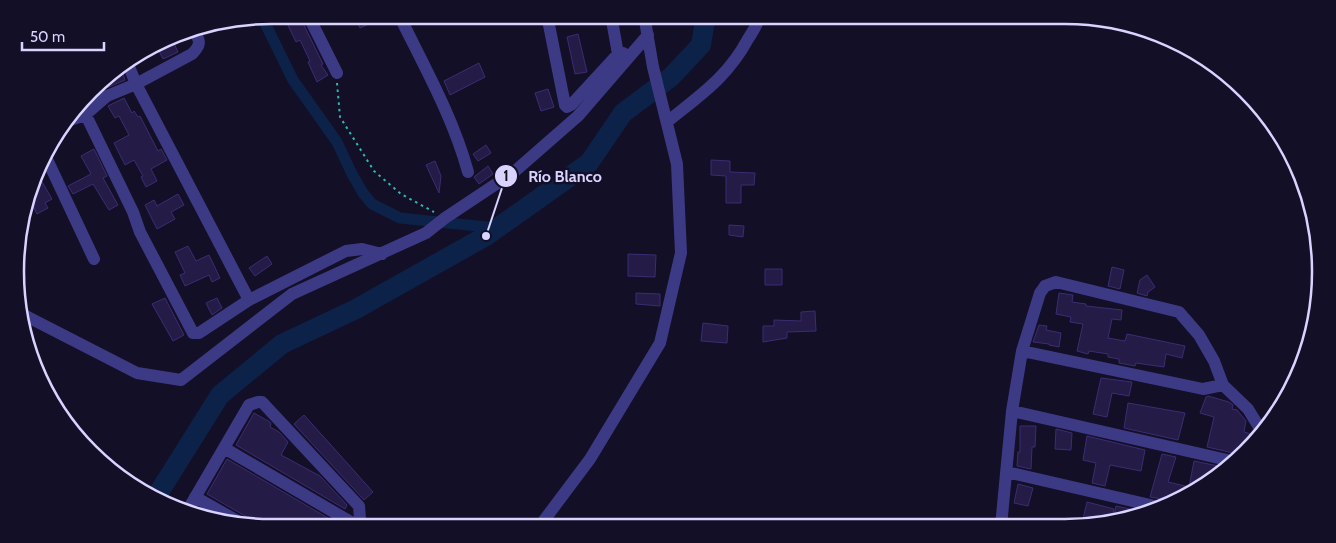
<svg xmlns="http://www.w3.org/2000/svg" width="1336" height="543" font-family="Cabin,sans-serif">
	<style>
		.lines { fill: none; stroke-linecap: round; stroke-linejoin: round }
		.canal { stroke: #0c2248; stroke-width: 11 }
		.river { stroke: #0c2248; stroke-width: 20 }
		.building { fill: #241b47; stroke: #3b2d73 }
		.path { stroke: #2fb8b0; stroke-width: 2; stroke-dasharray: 2.5 4; stroke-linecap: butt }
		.minor { stroke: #3d3a85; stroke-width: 12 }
		.rim { fill: none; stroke: #d9d4ff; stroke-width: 2.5 }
		.leader { fill: none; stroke: #d9d4ff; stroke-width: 2 }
		.callout-dot { fill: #d9d4ff; stroke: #130f26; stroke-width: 2 }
		.mark-label { font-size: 15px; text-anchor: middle; font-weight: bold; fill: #111 }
		.callout-label { font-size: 16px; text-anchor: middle; font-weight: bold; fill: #d9d4ff; stroke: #130f26; stroke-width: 5; stroke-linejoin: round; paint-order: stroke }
	</style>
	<rect width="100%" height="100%" fill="#130f26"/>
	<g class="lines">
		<path class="canal" d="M262,17l31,63 44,62 15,32 11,19 9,11 28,14 97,10"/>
		<path class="river" d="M156,497l64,-102 62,-51 74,-35 130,-73 103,-73 34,-50 48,-36 30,-32 5,-30"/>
	</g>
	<path class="building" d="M283,15h16l24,49 -2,1 7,10 -11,7 -9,-20 2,-1 -10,-21 -4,2z
		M354,15h34l-28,13z
		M578,34l9,38 -12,2 -8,-37z
		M172,39l6,13 -15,7 -6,-12z
		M479,63l6,14 -35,18 -6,-14z
		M122,70l3,10 -21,9 -13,10 -3,2 -2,-2 17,-21z
		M548,89l6,18 -13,4 -6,-18z
		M124,98l8,15 2,-2 4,6 2,-1 18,35 3,-2 6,11 -16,9 6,12 -11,6 -5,-10 2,-1 -9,-16 -9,5 -11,-22 15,-8 -10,-19 -4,2 -7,-12z
		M486,145l5,8 -13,8 -5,-7z
		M94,149l13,27 -4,2 15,27 -9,5 -16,-26 -20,10 -5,-8 23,-12 -10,-18z
		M711,160l19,1v11l25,1 -1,12h-13v18h-15v-27l-15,-1z
		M435,161l6,15 -2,17 -13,-28z
		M488,166l5,8 -14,10 -5,-7z
		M38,175l14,24 -7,4 3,5 -11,6 -7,-14z
		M178,194l6,11 -13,7 4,7 -18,10 -12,-24 9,-5 3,6z
		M729,225l15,1 -1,11 -14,-2z
		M188,246l8,15 13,-6 11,23 -8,4 -3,-7 -24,11 -5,-11 5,-2 -10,-21z
		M628,254l28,1 -1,22 -27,-1z
		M267,256l5,8 -17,12 -6,-8z
		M1112,267l12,3 -4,19 -12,-3z
		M765,269h17v16h-17z
		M1147,275l8,12 -7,5 -1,4 -10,-3 3,-13z
		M636,293l24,1v12l-24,-2z
		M1059,293l14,2 -1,7 14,2v2l36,4 -1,10 -9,-1 -4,19 17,3 2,-7 58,12 -3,12 -16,-4 -2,13 -28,-4 -1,3 -16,-3v-4l-11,-2v-3l-19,-3 -1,3 -11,-3 6,-27 -13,-2 1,-5 -15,-3z
		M165,298l19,37 -11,6 -21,-37z
		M217,298l5,10 -10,7 -6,-12z
		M815,311l1,20 -29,1v6l-24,4v-16h11v-6l27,1v-9z
		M703,323l25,3 -1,17 -26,-2z
		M1039,325l8,1 -1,4 15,3 -2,14 -10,-2v-1l-16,-2z
		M1101,378l31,4 -3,14 -17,-3 -5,24 -14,-3z
		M1208,396l21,6 4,3 -1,4 5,1 9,11 -2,11 10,3 3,3 -15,17 -35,-8 7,-30 -14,-4 6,-16z
		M1128,403l57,10 -7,27 -54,-12z
		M254,413l16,9 1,2 -1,3 9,5 9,10 -7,13 39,21 27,29 -2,4 -109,-64z
		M304,415l69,77 -9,8 -70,-76z
		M1020,426h16l-1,21h-3l-1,22 -14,-3 1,-14h2z
		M1056,429l16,4 -1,17 -16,-1z
		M1087,436l58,14 -4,21 -31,-6 -5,21 -13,-3 4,-20 -13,-3z
		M1162,454l14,3 -8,25 21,5 5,-26 34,7 -50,34 -28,-5z
		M227,459l118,69h-73l-23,-4 -1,-5 -3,-3 -38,-22z
		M1018,484l15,4 -5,18 -14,-3z
		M1087,502l27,7 -4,13 -12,4 -16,-3z
		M1116,506l28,6 -20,6 -10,-2z"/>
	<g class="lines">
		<path class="path" d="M337,83l3,34 34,54 27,23 33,18"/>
		<path class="minor" d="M308,15l29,58
			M399,15c25,51 54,102 69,157
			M547,15l18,90 2,2 4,-2 47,-51 5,-1 6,4
			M611,15l7,39
			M548,16l16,-1
			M128,64l8,20 113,216
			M81,105l52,107 7,20 53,101h6l50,-33 97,-49 16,-2 20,5
			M667,122c33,-27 60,-44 81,-83 5,-8 10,-15 12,-24
			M65,124l5,-4 15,-5 22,-19 29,-12 56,-30c11,-11 7,-14 1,-26
			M45,155l49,104
			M20,313l117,60 44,7 111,-86 134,-61 19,-15 69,-46 64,-56 70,-81
			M1022,351l181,38 20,-4
			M1012,411l224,51
			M224,448l132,77
			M1007,472l152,35
			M195,497l46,26
			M186,513l63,-108 9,-3h4l97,104 1,13 -5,9
			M1001,526l11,-115 10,-60 18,-58 5,-7 11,-4 123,30 20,23 15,26 9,24 25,24 14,23
			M539,527l51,-68 70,-116 21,-90 -4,-89 -24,-97 -9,-52"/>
	</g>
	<path d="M0 0H1336V543H0ZM271 24H1065A247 247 0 0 1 1312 271V272A247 247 0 0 1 1065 519H271A247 247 0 0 1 24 272V271A247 247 0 0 1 271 24Z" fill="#130f26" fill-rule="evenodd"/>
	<path class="rim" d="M271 24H1065A247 247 0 0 1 1312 271V272A247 247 0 0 1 1065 519H271A247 247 0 0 1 24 272V271A247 247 0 0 1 271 24Z"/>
	<path class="leader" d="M486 236L506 176"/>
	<g class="callout-dot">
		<circle cx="486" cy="236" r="5"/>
		<circle cx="506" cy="176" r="12"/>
	</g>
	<g class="mark-label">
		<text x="506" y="181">1</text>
	</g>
	<g class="callout-label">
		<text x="565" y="182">Río Blanco</text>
	</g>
	<path d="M22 42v8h82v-8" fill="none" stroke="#d9d4ff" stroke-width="2.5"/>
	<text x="30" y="42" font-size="15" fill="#d9d4ff" stroke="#130f26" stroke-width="4" paint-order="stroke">50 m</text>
</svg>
